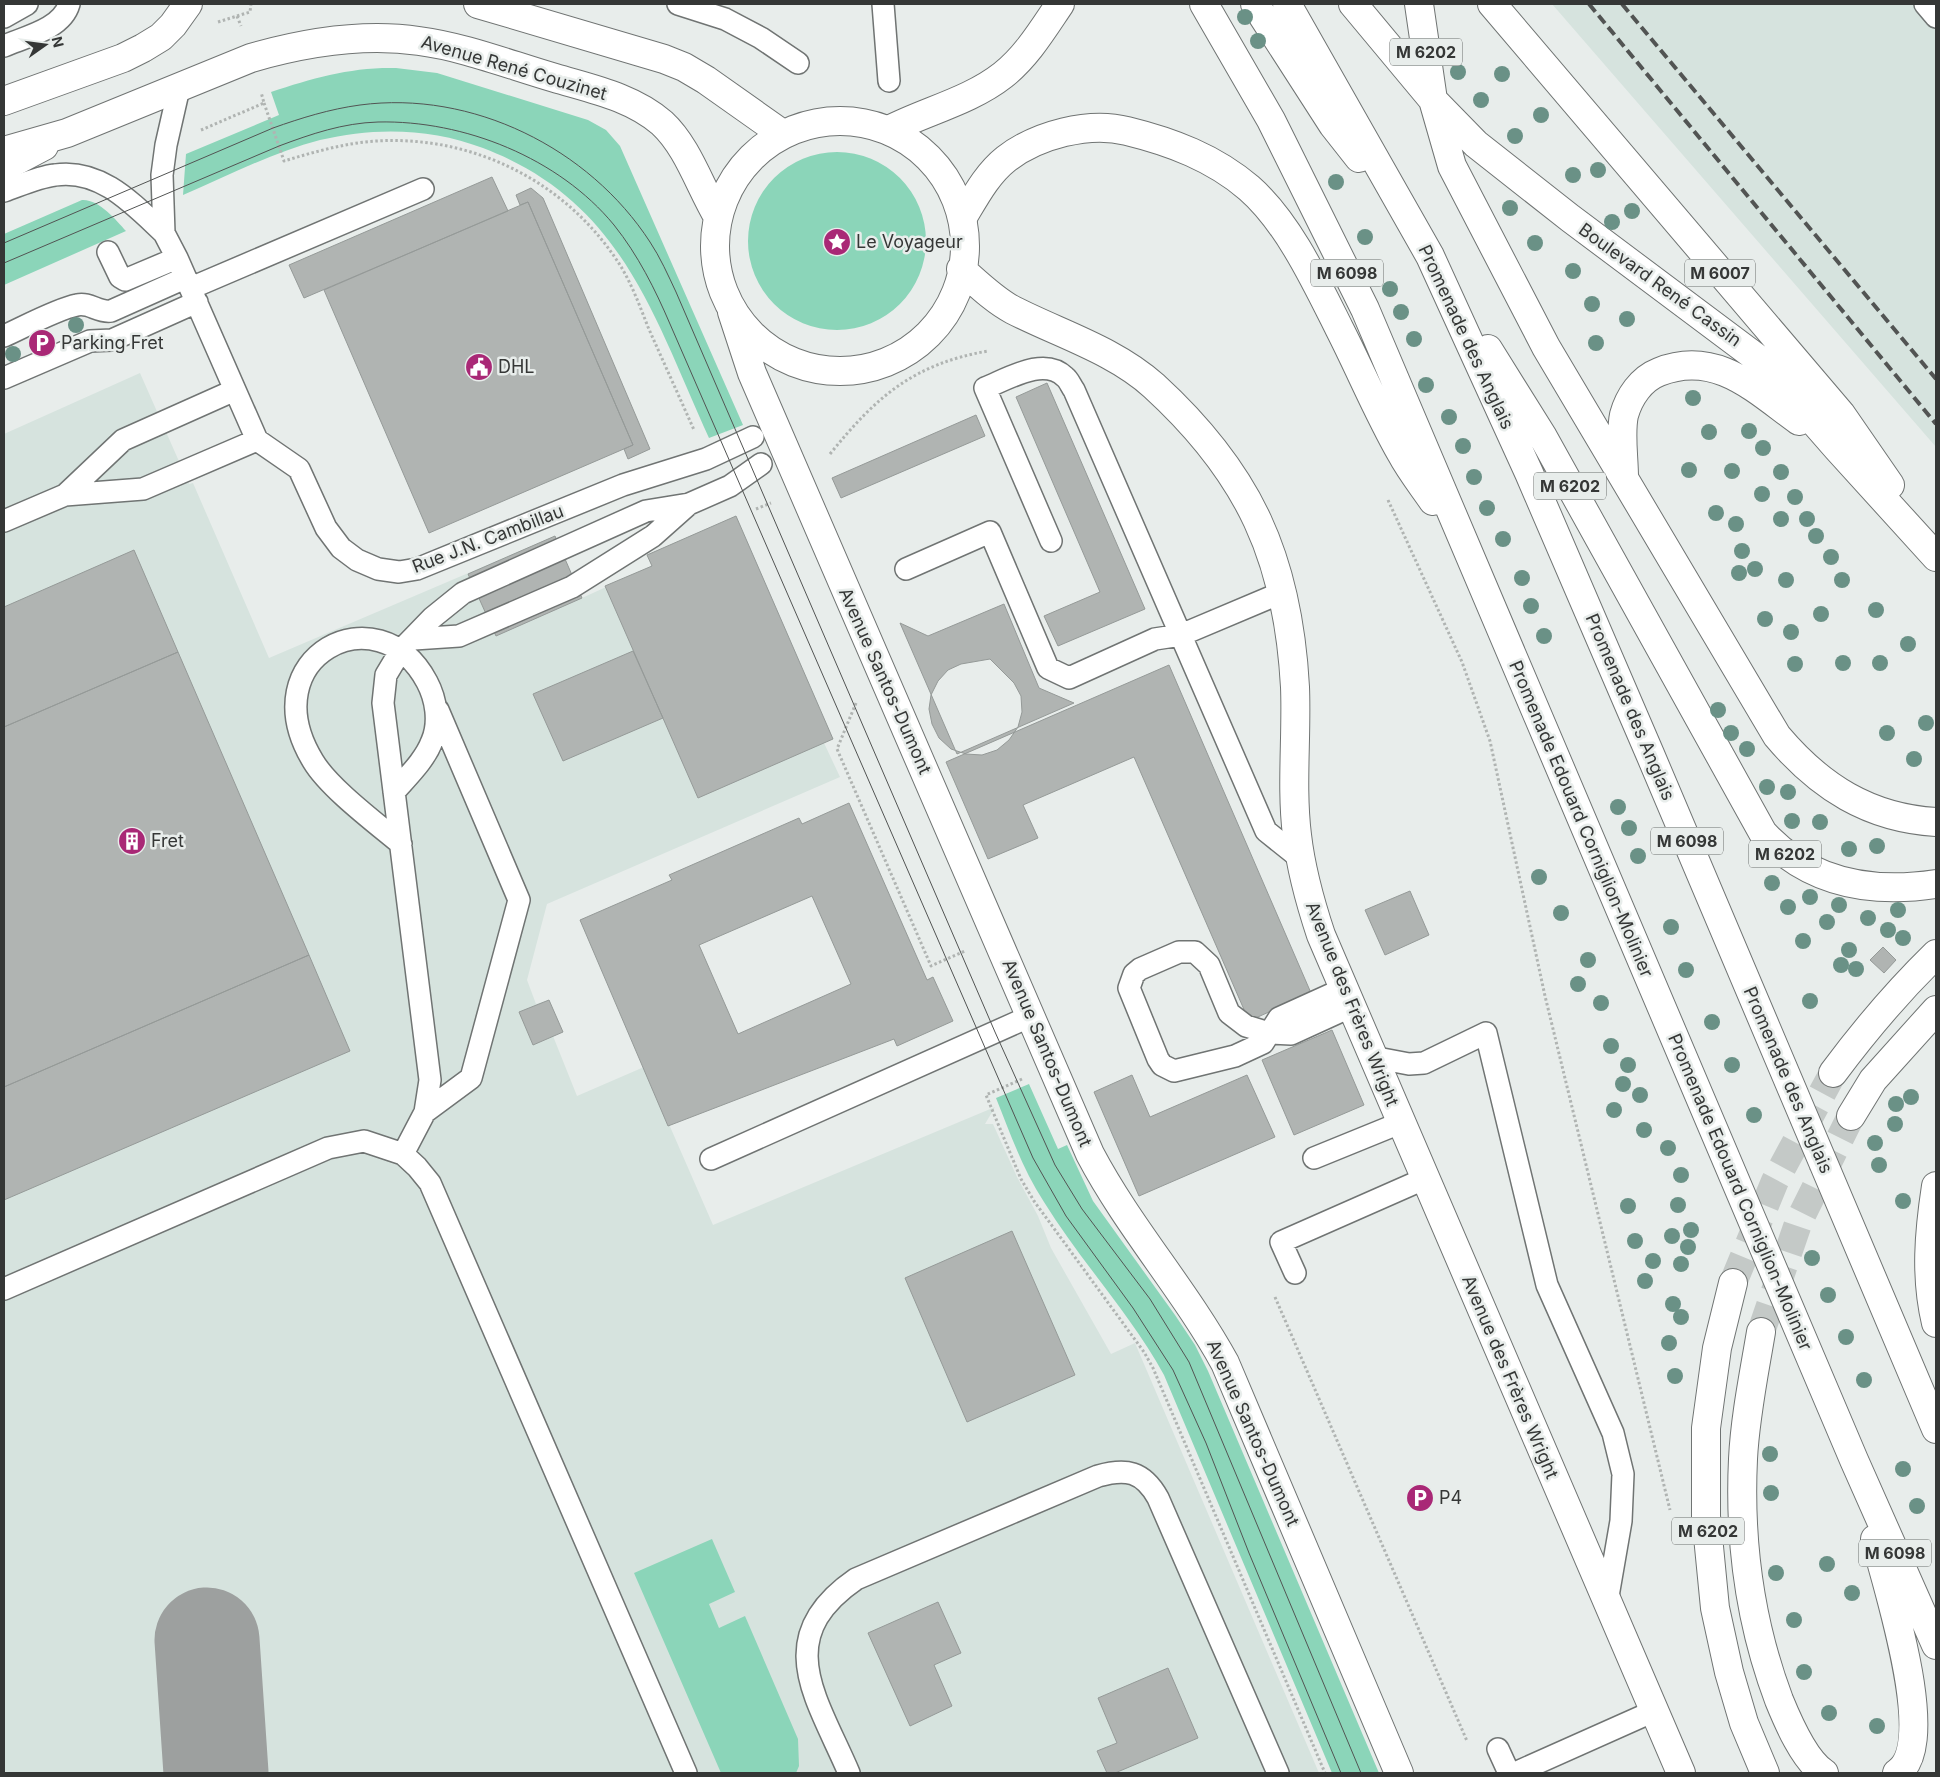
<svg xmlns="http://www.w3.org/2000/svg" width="1940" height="1777" font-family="Inter,sans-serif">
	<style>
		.built { fill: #d6e3de }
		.green { fill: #8bd5b9 }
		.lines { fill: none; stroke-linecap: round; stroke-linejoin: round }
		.taxiway { stroke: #9da09f; stroke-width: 105 }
		.building { fill: #b0b4b2; stroke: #959a98; fill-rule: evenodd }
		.primary-tunnel { stroke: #c4c9c7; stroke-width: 28; stroke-dasharray: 28 14; stroke-linecap: butt }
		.service-casing { stroke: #707473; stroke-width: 24 }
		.tertiary-casing { stroke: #707473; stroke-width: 30 }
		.secondary-casing { stroke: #707473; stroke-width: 30 }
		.primary-casing { stroke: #707473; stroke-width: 30 }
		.path { stroke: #b0b4b2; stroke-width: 3; stroke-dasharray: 2.5 2.5; stroke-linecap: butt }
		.service { stroke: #fff; stroke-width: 21 }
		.tertiary { stroke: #fff; stroke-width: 28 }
		.secondary { stroke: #fff; stroke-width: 28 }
		.primary { stroke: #fff; stroke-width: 28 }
		.tram { stroke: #525453; stroke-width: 1 }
		.rail { stroke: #525453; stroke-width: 4; stroke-dasharray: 10 5; stroke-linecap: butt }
		.tree { fill: #6a9186 }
		.labels { text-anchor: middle; stroke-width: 5; stroke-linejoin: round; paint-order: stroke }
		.shield { fill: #e8edeb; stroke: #6b6e6c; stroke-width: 1 }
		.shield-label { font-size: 16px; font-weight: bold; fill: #353736 }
		.street-label { font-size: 18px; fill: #353736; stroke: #e8edeb }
		.poi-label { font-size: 18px; fill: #353736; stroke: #e8edeb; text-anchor: start }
	</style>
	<rect width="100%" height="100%" fill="#e8edeb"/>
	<path class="built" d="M1552,4h384v443z
		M140,373l49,111 4,-1 76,175 286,-122 27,62 70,-32 -5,-11 89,-39 97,223 -9,4 16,34 -293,127 -20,76 9,24 13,-4 14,32 -10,4 24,60 67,-29 69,158 282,-118 -10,17h8l24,53 21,39 13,32 60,106 24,-11 184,430h-1315v-1339z"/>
	<path class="green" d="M396,68l41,5 151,47 18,10 14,16 123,279 -34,13c-56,-123 -87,-237 -226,-290 -52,-20 -109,-21 -163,-8 -47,12 -92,36 -137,55l3,-41 93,-39 -8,-23c42,-14 80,-25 125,-24z
		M748 241a89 89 0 1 1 178 0a89 89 0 1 1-178 0Z
		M82,200c17,-1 34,20 44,31l-122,54v-51z
		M1029,1084l29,65 9,-4 26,56 82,114 20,30 13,26 171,402h-47l-168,-398c-34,-62 -83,-113 -120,-173 -21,-32 -34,-69 -48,-104z
		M712,1539l23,53 -26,12 10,24 26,-12 53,123 1,27 -3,7h-75l-87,-200z"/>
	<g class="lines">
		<path class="taxiway" d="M207,1640l9,133"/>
	</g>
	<path class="building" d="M492,177l16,34 -204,87 -15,-33z
		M531,188l12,10 107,251 -22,10 -4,-10 9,-4 -105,-243 -8,3 -4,-10z
		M528,202l105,243 -204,88 -105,-243z
		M1047,383l98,226 -87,37 -14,-30 56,-24 -84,-195z
		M976,415l9,21 -144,62 -9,-20z
		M736,516l97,223 -135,59 -93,-212 47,-20 -5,-11z
		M555,536l27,62 -86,38 -28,-62z
		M134,550l44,102 -174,75v-120z
		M1004,604l35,84 35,15 -117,51 -57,-131 28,13z
		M633,651l30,67 -100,43 -30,-67z
		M178,652l131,303 -305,132v-360z
		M990,659l24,24 7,13 1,16 -4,15 -9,13 -12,10 -15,5 -16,-1 -15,-5 -12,-11 -7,-14 -3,-15 2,-14 7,-14 10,-11 13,-6z
		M1169,665l142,328 -62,28 -115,-264 -111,48 15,33 -50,21 -42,-97z
		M849,803l78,177 6,-3 20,44 -56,25 -3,-7 -226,87 -88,-206 92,-40 -3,-5 130,-57 3,6zM812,896l39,88 -113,50 -39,-89z
		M1410,891l19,44 -44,20 -20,-45z
		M1883,947l13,13 -12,13 -14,-13z
		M309,955l41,96 -346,149v-113z
		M549,1000l14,32 -30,13 -14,-33z
		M1332,1030l32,75 -70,30 -32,-75z
		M1132,1075l18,42 97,-42 28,62 -136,59 -45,-104z
		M1012,1231l63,144 -108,47 -62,-144z
		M938,1602l23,51 -27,12 18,41 -42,20 -42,-93z
		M1168,1668l30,70 -83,35h-8l-10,-22 20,-8 -19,-45z"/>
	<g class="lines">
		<path class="primary-tunnel" d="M1733,1283l42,-102 58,-108
			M1761,1332l38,-111 52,-105"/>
		<g class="service-casing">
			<path id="service" d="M678,4l47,15 36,19 37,25
				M883,4l6,77
				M1925,4l11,13
				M4,17l23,-13
				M4,46c21,-9 58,-17 65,-42
				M179,88l-13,57 -4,30 2,58 13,25 80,182 42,29 27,59 15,20 16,12 21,9 21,3 18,-3 206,-84 83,-26 47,-22
				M4,191c17,-6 34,-14 51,-16 46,-7 79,30 109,58
				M108,252l12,25 5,3 52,-22
				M191,288l232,-99
				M4,336c20,-9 53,-27 73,-31 13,-3 21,8 34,6l74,-33
				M4,378l86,-37 22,-1 85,-38
				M65,495l58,-55 112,-50
				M689,504l41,-18 31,-22
				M4,521l61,-26 78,-6 114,-49
				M1051,541l-66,-153c23,-9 59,-32 80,-11 4,3 6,9 9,13l192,441 35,28
				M906,569l84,-37 58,136 21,10 86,-39 26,-4 102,-43
				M394,792c14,-16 31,-32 38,-51 8,-19 4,-42 -5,-59 -49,-92 -177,-25 -114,79 16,27 63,62 88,83
				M1343,989l-64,29 -16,25 -28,13 -61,15 -12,-6 -4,-6 -29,-71 5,-14 6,-5 39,-17h16l14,13 20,48 17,13 23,7 22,1 59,-27
				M1372,1057l37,7 15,-1 62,-30 61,252 66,148 10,41 -2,47 -14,81
				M425,1112l46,-34 48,-178 -81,-190
				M403,1154l22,-42 5,-32 -47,-377 3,-28 15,-25 31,-32 31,-25 183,-82 43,-7 -36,32 -81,51 -113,49 -45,3
				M1314,1158l86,-35
				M711,1159l320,-143
				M1295,1273l-14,-31 143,-63
				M4,1289l324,-141 36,-7 39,13 14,13 13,16 256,590
				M1498,1749l11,24
				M849,1773c-32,-75 -79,-135 7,-194l242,-103c28,-8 45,-5 60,22l120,275
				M1515,1773l139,-62"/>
		</g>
		<g class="tertiary-casing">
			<path id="tertiary" d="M4,101l119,-43 20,-10 18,-11 12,-12 15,-21
				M4,167l40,-21"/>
		</g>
		<g class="secondary-casing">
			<path id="secondary" d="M478,4l186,55 20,8 22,13 75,53
				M715 246a125 125 0 1 1 250 0a125 125 0 1 1-250 0Z
				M4,151l63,-18 184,-75c52,-15 113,-25 168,-17 46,6 91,24 136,37 37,11 77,19 107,45 26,24 38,64 56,94
				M961,269c16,14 33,31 52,41 47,24 101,40 141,76 95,87 134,172 141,301 2,48 -4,100 2,148 4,35 13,67 24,100l360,838
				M732,312l20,61 338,781c39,74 95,136 135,209l174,410"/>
		</g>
		<g class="primary-casing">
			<path id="primary" d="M1204,4l67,116 94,189 489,1151 82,185
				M1255,4l78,121 26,33
				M1287,4l143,252 99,217 121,281 286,675
				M1353,4l80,96 43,44 94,74 191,143 76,87 99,109
				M1419,4l14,96 19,66 94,181 231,389c43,51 92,82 159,86
				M1492,4l349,410 49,71
				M889,130c37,-19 81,-29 114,-55 24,-19 40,-46 57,-71
				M963,217c12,-20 24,-43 43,-58 31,-24 83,-38 121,-28 45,11 87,27 122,57 39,34 67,94 90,140 21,41 39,85 62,125 9,17 21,32 32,48
				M1488,349l55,88 220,396c46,50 107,61 173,51
				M1624,477c0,-19 -4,-44 0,-62 5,-18 17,-36 35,-43 57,-23 97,18 140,49
				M1833,1073c32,-43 65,-82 103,-119
				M1851,1116l22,-36 63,-70
				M1936,1186c-7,46 -11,91 0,137
				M1733,1283l-16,65 -11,80v88l9,92 14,64 15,51 21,50
				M1761,1332c-7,42 -16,85 -18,127 -4,83 7,164 36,241 9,22 25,60 45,73
				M1875,1539c11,44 65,206 22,234"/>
		</g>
		<path class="path" d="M237,16l13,-4 1,-8
			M218,22l19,-6 4,10
			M264,103l20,58c30,-9 61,-18 92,-20 95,-6 187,39 240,118 14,20 23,45 32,68 15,34 31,69 46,103
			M201,130l63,-27 -3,-11
			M830,454c46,-57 83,-90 158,-103
			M1388,500l74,162 28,79 55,255 125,514
			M756,509l15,-6
			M856,703l-19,46 94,217 34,-15
			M1022,1079l-36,16 35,84 13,22 110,151 9,16 172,405
			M1275,1297l192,444"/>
		<use href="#service" class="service"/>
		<use href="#tertiary" class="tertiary"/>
		<use href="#secondary" class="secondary"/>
		<use href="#primary" class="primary"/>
		<path class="tram" d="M4,243l269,-115c28,-10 57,-19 87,-23 112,-15 229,43 290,137 10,15 18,33 26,50l319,740 60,133 27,44 68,90 39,63 172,411
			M4,263l275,-117c32,-12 64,-23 99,-24 86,-2 181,36 236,103 24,30 41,64 56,99l363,834 33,58 67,92 40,62 33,73 43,110 92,220"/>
		<path class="rail" d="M1589,4l347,420
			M1622,4l314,375"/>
	</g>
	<g class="tree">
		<circle cx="1245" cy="17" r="8"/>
		<circle cx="1258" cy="41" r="8"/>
		<circle cx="1458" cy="72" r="8"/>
		<circle cx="1502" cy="74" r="8"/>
		<circle cx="1481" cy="100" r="8"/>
		<circle cx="1541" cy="115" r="8"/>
		<circle cx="1515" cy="136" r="8"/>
		<circle cx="1598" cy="170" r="8"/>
		<circle cx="1573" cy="175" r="8"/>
		<circle cx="1336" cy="182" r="8"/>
		<circle cx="1510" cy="208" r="8"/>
		<circle cx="1632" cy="211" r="8"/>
		<circle cx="1612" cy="222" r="8"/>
		<circle cx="1365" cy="237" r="8"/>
		<circle cx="1535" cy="243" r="8"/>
		<circle cx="1573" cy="271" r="8"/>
		<circle cx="1390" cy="289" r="8"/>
		<circle cx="1592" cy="304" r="8"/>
		<circle cx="1401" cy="312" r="8"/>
		<circle cx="1627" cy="319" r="8"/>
		<circle cx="76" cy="325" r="8"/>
		<circle cx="1414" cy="339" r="8"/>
		<circle cx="1596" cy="343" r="8"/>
		<circle cx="13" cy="354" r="8"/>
		<circle cx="1426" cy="385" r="8"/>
		<circle cx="1693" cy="398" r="8"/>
		<circle cx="1449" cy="417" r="8"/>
		<circle cx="1749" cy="431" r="8"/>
		<circle cx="1709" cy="432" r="8"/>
		<circle cx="1463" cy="446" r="8"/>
		<circle cx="1763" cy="448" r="8"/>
		<circle cx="1689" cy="470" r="8"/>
		<circle cx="1732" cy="471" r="8"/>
		<circle cx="1781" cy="472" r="8"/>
		<circle cx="1474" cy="477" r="8"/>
		<circle cx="1762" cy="494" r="8"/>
		<circle cx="1795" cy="497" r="8"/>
		<circle cx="1487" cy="508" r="8"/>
		<circle cx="1716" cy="513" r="8"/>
		<circle cx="1781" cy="519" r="8"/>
		<circle cx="1807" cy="519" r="8"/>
		<circle cx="1736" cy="524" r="8"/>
		<circle cx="1816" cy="536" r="8"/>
		<circle cx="1503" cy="539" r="8"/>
		<circle cx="1742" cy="551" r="8"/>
		<circle cx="1831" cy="557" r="8"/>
		<circle cx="1755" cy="569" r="8"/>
		<circle cx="1739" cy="573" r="8"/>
		<circle cx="1522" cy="578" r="8"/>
		<circle cx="1786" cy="580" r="8"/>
		<circle cx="1842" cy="580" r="8"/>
		<circle cx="1531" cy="606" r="8"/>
		<circle cx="1876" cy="610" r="8"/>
		<circle cx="1821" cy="614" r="8"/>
		<circle cx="1765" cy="619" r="8"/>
		<circle cx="1791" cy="632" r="8"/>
		<circle cx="1544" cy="636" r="8"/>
		<circle cx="1908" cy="644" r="8"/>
		<circle cx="1843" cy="663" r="8"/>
		<circle cx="1880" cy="663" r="8"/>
		<circle cx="1795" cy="664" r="8"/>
		<circle cx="1718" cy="710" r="8"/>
		<circle cx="1926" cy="723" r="8"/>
		<circle cx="1731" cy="733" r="8"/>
		<circle cx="1887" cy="733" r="8"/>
		<circle cx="1747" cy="749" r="8"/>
		<circle cx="1914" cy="759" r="8"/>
		<circle cx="1767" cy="787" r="8"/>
		<circle cx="1788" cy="792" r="8"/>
		<circle cx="1618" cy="807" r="8"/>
		<circle cx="1792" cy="821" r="8"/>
		<circle cx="1820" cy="822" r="8"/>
		<circle cx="1629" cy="828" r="8"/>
		<circle cx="1877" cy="846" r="8"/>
		<circle cx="1849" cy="849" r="8"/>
		<circle cx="1638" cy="856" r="8"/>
		<circle cx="1539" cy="877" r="8"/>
		<circle cx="1772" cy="883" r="8"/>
		<circle cx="1810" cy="897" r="8"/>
		<circle cx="1839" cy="905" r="8"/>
		<circle cx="1788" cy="907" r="8"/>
		<circle cx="1898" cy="910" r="8"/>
		<circle cx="1561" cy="913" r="8"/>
		<circle cx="1868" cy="918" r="8"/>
		<circle cx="1827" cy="922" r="8"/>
		<circle cx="1671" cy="927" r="8"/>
		<circle cx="1888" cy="930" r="8"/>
		<circle cx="1903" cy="938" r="8"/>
		<circle cx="1803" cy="941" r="8"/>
		<circle cx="1849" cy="950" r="8"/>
		<circle cx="1588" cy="960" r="8"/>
		<circle cx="1841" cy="965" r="8"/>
		<circle cx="1856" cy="969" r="8"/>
		<circle cx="1686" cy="970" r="8"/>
		<circle cx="1578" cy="984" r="8"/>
		<circle cx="1810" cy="1001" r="8"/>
		<circle cx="1601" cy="1003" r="8"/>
		<circle cx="1712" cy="1022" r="8"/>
		<circle cx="1611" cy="1046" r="8"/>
		<circle cx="1628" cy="1065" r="8"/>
		<circle cx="1732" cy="1065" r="8"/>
		<circle cx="1623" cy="1084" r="8"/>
		<circle cx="1640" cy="1095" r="8"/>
		<circle cx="1911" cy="1097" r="8"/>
		<circle cx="1896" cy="1104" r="8"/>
		<circle cx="1614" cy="1110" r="8"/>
		<circle cx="1754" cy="1115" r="8"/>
		<circle cx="1895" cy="1124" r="8"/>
		<circle cx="1644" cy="1130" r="8"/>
		<circle cx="1875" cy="1143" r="8"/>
		<circle cx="1668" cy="1148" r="8"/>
		<circle cx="1879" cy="1165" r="8"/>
		<circle cx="1681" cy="1175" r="8"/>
		<circle cx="1903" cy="1201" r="8"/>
		<circle cx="1678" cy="1205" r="8"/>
		<circle cx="1628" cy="1206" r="8"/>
		<circle cx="1691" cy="1230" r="8"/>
		<circle cx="1672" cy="1236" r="8"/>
		<circle cx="1635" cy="1241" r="8"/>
		<circle cx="1688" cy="1247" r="8"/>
		<circle cx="1812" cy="1258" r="8"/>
		<circle cx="1653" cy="1261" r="8"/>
		<circle cx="1681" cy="1264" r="8"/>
		<circle cx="1645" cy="1281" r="8"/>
		<circle cx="1828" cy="1295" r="8"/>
		<circle cx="1673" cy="1304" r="8"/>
		<circle cx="1681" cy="1317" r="8"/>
		<circle cx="1846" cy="1337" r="8"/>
		<circle cx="1669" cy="1343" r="8"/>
		<circle cx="1675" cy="1376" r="8"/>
		<circle cx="1864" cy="1380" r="8"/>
		<circle cx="1770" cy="1454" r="8"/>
		<circle cx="1903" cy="1469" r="8"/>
		<circle cx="1771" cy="1493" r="8"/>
		<circle cx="1917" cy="1506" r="8"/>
		<circle cx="1827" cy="1564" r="8"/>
		<circle cx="1776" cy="1573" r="8"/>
		<circle cx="1852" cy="1593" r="8"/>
		<circle cx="1794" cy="1620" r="8"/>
		<circle cx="1804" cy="1672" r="8"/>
		<circle cx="1829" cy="1713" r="8"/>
		<circle cx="1877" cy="1726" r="8"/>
	</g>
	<defs>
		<g id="sight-disc" transform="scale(1.4375)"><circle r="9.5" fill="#a92876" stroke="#e8edeb"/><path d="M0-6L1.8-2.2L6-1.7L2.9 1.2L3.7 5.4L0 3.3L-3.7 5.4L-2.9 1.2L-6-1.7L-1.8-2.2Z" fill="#fff"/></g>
		<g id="parking-disc" transform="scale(1.4375)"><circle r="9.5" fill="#a92876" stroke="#e8edeb"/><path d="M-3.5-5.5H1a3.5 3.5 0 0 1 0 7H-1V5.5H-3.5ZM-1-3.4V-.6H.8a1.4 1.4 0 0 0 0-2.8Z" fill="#fff"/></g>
		<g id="civic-disc" transform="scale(1.4375)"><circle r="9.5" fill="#a92876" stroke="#e8edeb"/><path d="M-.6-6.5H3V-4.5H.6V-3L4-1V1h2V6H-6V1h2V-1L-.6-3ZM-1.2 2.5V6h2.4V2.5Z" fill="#fff"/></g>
		<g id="building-disc" transform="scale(1.4375)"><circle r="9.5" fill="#a92876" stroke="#e8edeb"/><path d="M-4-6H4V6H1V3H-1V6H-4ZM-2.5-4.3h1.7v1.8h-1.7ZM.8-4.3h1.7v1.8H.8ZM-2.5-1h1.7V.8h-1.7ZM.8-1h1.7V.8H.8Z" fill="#fff"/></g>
	</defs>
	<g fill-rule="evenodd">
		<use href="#sight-disc" x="837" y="242"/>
		<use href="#parking-disc" x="42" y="343"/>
		<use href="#civic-disc" x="479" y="367"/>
		<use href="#building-disc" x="132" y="841"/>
		<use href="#parking-disc" x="1420" y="1498"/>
	</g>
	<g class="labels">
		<g class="shield">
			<rect x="1390" y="38.5" width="72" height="27" rx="4"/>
			<rect x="1311" y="259.5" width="72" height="27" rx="4"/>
			<rect x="1685" y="259.5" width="70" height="27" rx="4"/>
			<rect x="1534" y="472.5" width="72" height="27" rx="4"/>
			<rect x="1651" y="827.5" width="72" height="27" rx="4"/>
			<rect x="1749" y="840.5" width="72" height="27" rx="4"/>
			<rect x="1672" y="1517.5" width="72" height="27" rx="4"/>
			<rect x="1859" y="1539.5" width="72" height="27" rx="4"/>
		</g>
		<g class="shield-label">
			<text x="1426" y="58">M 6202</text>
			<text x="1347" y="279">M 6098</text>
			<text x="1720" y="279">M 6007</text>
			<text x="1570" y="492">M 6202</text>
			<text x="1687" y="847">M 6098</text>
			<text x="1785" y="860">M 6202</text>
			<text x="1708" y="1537">M 6202</text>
			<text x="1895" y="1559">M 6098</text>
		</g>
		<g class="street-label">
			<text transform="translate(514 68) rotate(16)" y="6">Avenue René Couzinet</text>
			<text transform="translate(1660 285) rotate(36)" y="6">Boulevard René Cassin</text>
			<text transform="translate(1466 337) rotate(65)" y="6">Promenade des Anglais</text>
			<text transform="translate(488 539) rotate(-21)" y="6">Rue J.N. Cambillau</text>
			<text transform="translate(885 681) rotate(66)" y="6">Avenue Santos-Dumont</text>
			<text transform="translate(1630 707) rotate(67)" y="6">Promenade des Anglais</text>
			<text transform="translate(1581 819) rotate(67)" y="6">Promenade Edouard Corniglion-Molinier</text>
			<text transform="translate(1352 1004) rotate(68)" y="6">Avenue des Frères Wright</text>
			<text transform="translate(1047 1053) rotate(67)" y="6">Avenue Santos-Dumont</text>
			<text transform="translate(1788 1080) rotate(67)" y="6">Promenade des Anglais</text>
			<text transform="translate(1740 1192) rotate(67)" y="6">Promenade Edouard Corniglion-Molinier</text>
			<text transform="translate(1510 1377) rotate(67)" y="6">Avenue des Frères Wright</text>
			<text transform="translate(1253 1433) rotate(66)" y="6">Avenue Santos-Dumont</text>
		</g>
		<g class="poi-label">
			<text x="856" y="248">Le Voyageur</text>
			<text x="61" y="349">Parking Fret</text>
			<text x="498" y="373">DHL</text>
			<text x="151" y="847">Fret</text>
			<text x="1439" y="1504">P4</text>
		</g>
	</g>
	<rect width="1940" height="1777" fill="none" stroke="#353736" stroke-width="10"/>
	<g transform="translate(45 45) rotate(76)" stroke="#e8edeb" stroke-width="4" paint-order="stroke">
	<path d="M0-4L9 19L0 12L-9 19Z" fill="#353736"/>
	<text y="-8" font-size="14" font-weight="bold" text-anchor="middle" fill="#353736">N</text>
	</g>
</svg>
